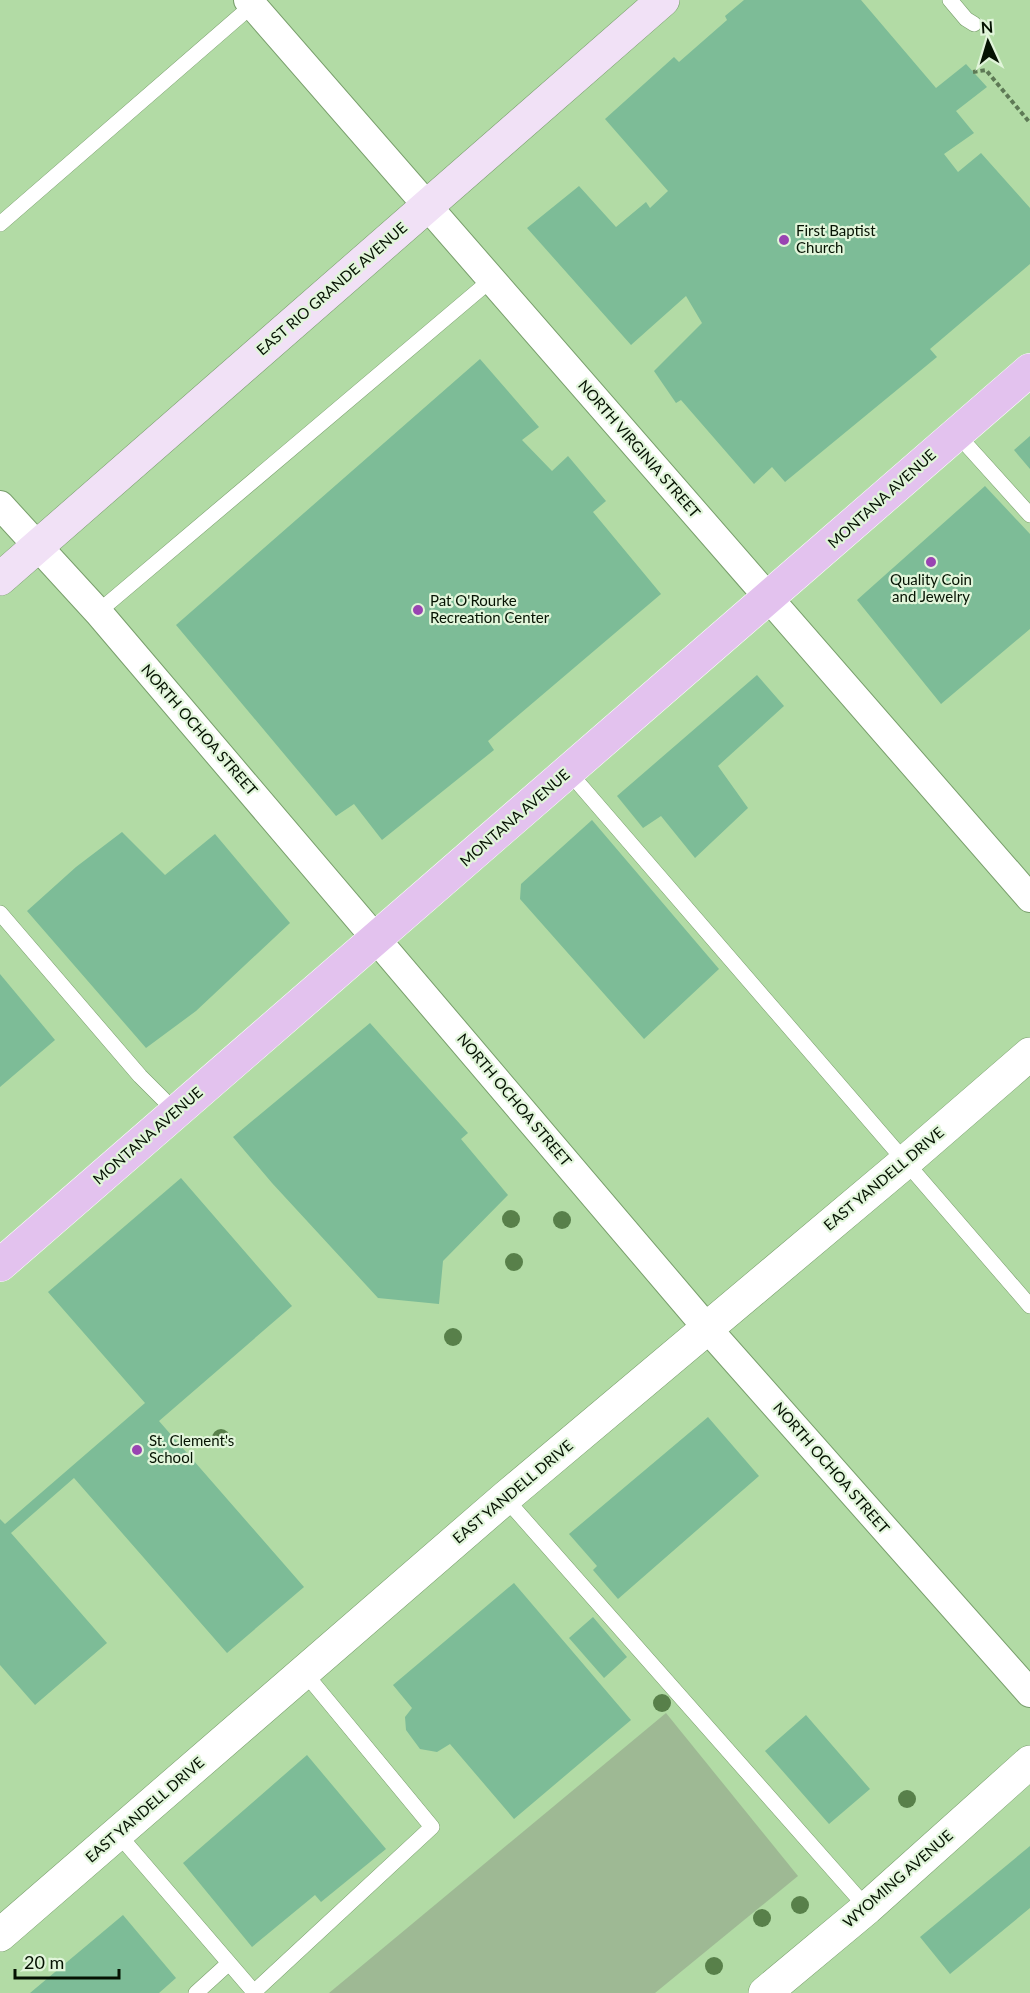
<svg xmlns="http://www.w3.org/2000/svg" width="1030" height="1993" font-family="Lato,sans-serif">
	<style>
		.green { fill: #9eb994 }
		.building { fill: #7dbc97 }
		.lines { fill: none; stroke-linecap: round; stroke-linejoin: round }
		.service-casing { stroke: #789e6b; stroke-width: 16 }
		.minor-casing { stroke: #789e6b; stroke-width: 30 }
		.tertiary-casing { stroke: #789e6b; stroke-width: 34 }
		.secondary-casing { stroke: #789e6b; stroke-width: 34 }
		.primary-casing { stroke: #fff; stroke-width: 34 }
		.path { stroke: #5d7955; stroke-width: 4; stroke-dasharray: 4.5 3; stroke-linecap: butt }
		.service { stroke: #fff; stroke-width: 15 }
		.minor { stroke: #fff; stroke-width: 28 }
		.tertiary { stroke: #fff; stroke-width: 33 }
		.secondary { stroke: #f1e1f6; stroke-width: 33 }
		.primary { stroke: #e3c2ee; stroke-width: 33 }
		.tree { fill: #58804a }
		.poi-dot { fill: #9944b2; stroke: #e1f5da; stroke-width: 2 }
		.labels { text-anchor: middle; stroke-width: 4.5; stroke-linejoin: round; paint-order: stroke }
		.poi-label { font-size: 15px; fill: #051202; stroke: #e1f5da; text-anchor: start }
		.street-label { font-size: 15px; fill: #051202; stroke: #e1f5da }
	</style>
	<rect width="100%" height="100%" fill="#b2dba5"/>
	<path class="green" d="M666,1713l132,163 -143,117h-326z"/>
	<path class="building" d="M744,0h117l75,88 30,-24 21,23 -31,24 18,22 -30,21 14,18 23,-19 49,55v56l-100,85 7,8 -152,125 -13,-15 -18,17 -73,-84 -5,3 -22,-32 48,-48 -16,-27 -55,49 -104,-117 52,-42 37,41 30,-25 4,6 18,-17 -63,-72 69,-62 5,5 48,-42 -2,-4z
		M480,359l59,68 -17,13 30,31 16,-15 38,45 -13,11 68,82 -173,147 6,9 -112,90 -28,-36 -18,12 -160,-191z
		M1030,436v33l-16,-19z
		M985,486l45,48v95l-89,75 -84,-104z
		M757,675l27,31 -66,60 30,42 -53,50 -34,-42 -18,12 -26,-32z
		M592,820l127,149 -75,70 -124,-140 1,-15z
		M122,832l43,43 50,-41 75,89 -94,88 -50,37 -119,-137 49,-44z
		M0,974l55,66 -55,47z
		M370,1023l98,110 -7,6 47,56 -65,66 -4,43 -61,-6 -106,-115 -39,-46z
		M181,1178l111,128 -133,115 145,166 -77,66 -153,-175 -63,55 96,110 -72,62 -35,-40v-146l5,5 140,-121 -97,-111z
		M708,1417l51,59 -141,123 -25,-29 4,-4 -28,-32z
		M514,1583l117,137 -117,99 -64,-75 -13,8 -17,-3 -14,-19 -1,-13 7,-9 -19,-23z
		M593,1617l34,40 -23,21 -35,-40z
		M806,1715l64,74 -41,35 -64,-73z
		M307,1755l79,94 -65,53 -6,-7 -63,52 -69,-84z
		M1030,1846v62l-80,66 -30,-37z
		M123,1915l53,63 -17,15h-129z"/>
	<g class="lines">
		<g class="service-casing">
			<path id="service" d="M950,0l16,19 8,5
				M0,224l256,-222
				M956,433l74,82
				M98,612l394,-333
				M568,771l462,535
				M0,913l140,163 36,36
				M505,1498l362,410
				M118,1834l136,158 178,-165 -128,-155
				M196,1993l33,-30"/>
		</g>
		<g class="minor-casing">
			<path id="minor" d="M248,0l782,898
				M0,505l98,107 609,716 323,365"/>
		</g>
		<g class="tertiary-casing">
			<path id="tertiary" d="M0,1935l505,-437 399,-335 126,-109
				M765,1993l102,-85 163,-146"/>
		</g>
		<g class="secondary-casing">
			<path id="secondary" d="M0,579l663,-579"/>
		</g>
		<g class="primary-casing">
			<path id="primary" d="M0,1265l1030,-895"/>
		</g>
		<path class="path" d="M973,72l13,-2 44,53"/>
		<use href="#service" class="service"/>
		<use href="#minor" class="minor"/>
		<use href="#tertiary" class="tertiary"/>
		<use href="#secondary" class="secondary"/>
		<use href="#primary" class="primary"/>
	</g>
	<g class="tree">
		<circle cx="511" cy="1219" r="9"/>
		<circle cx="562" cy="1220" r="9"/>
		<circle cx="514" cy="1262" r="9"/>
		<circle cx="453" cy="1337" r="9"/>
		<circle cx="221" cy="1438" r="9"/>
		<circle cx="662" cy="1703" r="9"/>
		<circle cx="907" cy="1799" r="9"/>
		<circle cx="800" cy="1905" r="9"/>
		<circle cx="762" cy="1918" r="9"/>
		<circle cx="714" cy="1966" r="9"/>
	</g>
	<g class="poi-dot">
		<circle cx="784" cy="240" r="6"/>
		<circle cx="931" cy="562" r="6"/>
		<circle cx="418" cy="610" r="6"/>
		<circle cx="137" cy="1450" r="6"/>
	</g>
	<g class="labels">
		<g class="poi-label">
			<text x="796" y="236">First Baptist<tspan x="796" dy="17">Church</tspan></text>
			<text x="931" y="585" text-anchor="middle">Quality Coin<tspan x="931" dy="17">and Jewelry</tspan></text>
			<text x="430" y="606">Pat O'Rourke<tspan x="430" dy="17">Recreation Center</tspan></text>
			<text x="149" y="1446">St. Clement's<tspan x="149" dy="17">School</tspan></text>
		</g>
		<g class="street-label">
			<text transform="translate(332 289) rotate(-41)" y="5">EAST RIO GRANDE AVENUE</text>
			<text transform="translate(639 449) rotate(49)" y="5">NORTH VIRGINIA STREET</text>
			<text transform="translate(882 499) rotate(-42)" y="5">MONTANA AVENUE</text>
			<text transform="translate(199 730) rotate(49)" y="5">NORTH OCHOA STREET</text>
			<text transform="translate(515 818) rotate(-41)" y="5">MONTANA AVENUE</text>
			<text transform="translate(514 1100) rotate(50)" y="5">NORTH OCHOA STREET</text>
			<text transform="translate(148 1136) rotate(-41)" y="5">MONTANA AVENUE</text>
			<text transform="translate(884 1179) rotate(-40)" y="5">EAST YANDELL DRIVE</text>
			<text transform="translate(831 1468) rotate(49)" y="5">NORTH OCHOA STREET</text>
			<text transform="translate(513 1492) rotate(-40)" y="5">EAST YANDELL DRIVE</text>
			<text transform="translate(145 1810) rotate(-41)" y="5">EAST YANDELL DRIVE</text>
			<text transform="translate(898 1879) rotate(-41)" y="5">WYOMING AVENUE</text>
		</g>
	</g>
	<g transform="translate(988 42) rotate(356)" stroke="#e1f5da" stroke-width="4.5" paint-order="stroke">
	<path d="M0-4.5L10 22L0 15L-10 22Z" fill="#051202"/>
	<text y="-9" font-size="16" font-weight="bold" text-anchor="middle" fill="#051202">N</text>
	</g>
	<path d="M15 1969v9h104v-9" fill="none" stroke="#051202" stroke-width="3"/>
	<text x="24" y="1969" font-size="18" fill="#051202" stroke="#e1f5da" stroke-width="4.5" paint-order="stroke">20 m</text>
</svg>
